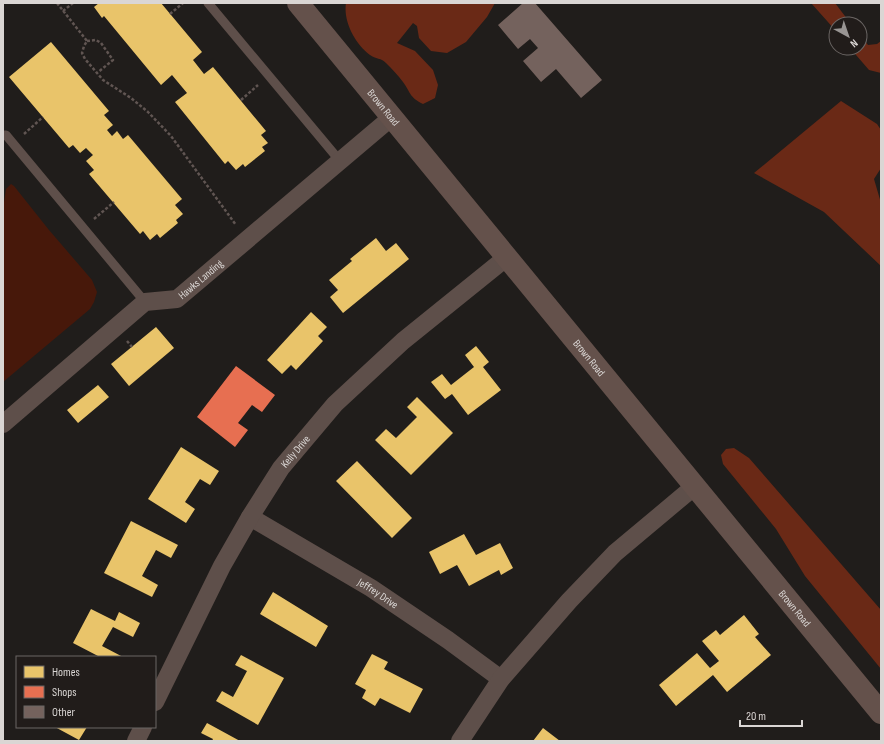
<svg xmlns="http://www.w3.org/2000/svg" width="884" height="744" font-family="'Sofia Sans Condensed',sans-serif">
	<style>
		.green { fill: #47180a }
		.forest { fill: #6a2916 }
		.homes { fill: #e9c46a }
		.shops { fill: #e76f51 }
		.building { fill: #74625d }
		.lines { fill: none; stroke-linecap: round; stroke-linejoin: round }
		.path { stroke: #605552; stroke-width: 2.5; stroke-dasharray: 3 2; stroke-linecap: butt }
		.lane { stroke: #5e4f4a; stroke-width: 9 }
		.street { stroke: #5e4f4a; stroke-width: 18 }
		.secondary { stroke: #64514b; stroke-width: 22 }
		.labels { text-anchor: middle; stroke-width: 4; stroke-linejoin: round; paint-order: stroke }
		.street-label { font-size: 11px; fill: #dad6d4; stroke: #211c1a }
	</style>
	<rect width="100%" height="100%" fill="#201d1b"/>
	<path class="green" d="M11,184l3,2 35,44 43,50 5,12 -3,10 -4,7 -87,73v-173l3,-20z"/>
	<path class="forest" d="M346,3h149l-8,14 -21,25 -19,11 -16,-2 -12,-13 -2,-12 -4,-3 -16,20 18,8 18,19 5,15 -3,13 -12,6c-14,-7 -12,-11 -20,-22 -5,-7 -11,-13 -17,-19 -4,-5 -11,-4 -16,-8 -15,-11 -27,-34 -24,-52z
		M811,3h24l16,21h-15v7z
		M860,35l8,10 9,-1 4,-3v32l-12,-3 -19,-22h10z
		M841,101l36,23 4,6v38l-7,11 7,24v63l-57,-54 -70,-39z
		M734,448l15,10 132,152v59l-76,-93 -29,-47 -53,-65 -2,-9 5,-6z"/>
	<path class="homes" d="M99,3h62l41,49 -9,8 11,14 9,-7 53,64 -5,4 7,8 -6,4 3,4 -20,16 -2,-3 -7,6 -8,-9 -3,3 -50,-62 12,-9 -15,-18 -11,10 -57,-69 -2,2 -8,-11z
		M51,42l58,69 -5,4 9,10 -6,5 5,6 5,-5 6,8 5,-4 54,64 -7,6 8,9 -7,6 2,3 -18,15 -3,-4 -7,6 -7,-9 -3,3 -51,-60 5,-4 -8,-9 7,-6 -7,-7 -6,5 -7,-8 -4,3 -60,-71z
		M376,238l10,13 10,-8 13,16 -66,54 -13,-16 8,-7 -9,-10 23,-19 -2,-2z
		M311,312l16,15 -9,9 5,5 -27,29 -5,-5 -9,9 -15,-14z
		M156,327l18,21 -45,38 -18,-22z
		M476,346l13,16 -6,5 18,23 -33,25 -16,-21 -7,5 -14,-17 11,-8 9,11 23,-18 -9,-12z
		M98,385l11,12 -31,26 -11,-13z
		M417,397l36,36 -42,42 -36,-35 11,-11 10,9 21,-21 -10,-10z
		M181,447l38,24 -9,14 -10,-6 -15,23 10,7 -9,14 -38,-24z
		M357,461l55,57 -20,20 -56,-57z
		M131,521l47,24 -7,13 -15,-8 -14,26 16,9 -6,12 -48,-24z
		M464,534l12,21 24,-12 13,25 -12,7 -2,-5 -30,16 -12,-21 -17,9 -11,-22z
		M273,592l55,34 -12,21 -56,-33z
		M91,609l24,12 4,-9 21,11 -7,14 -20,-10 -11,19 21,11h-26l1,-1 -25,-13z
		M744,615l15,19 -4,3 16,18 -44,37 -14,-17 -37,31 -17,-21 38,-32 13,15 9,-7 -17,-20 14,-11 4,5z
		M372,654l16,8 -4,7 39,20 -13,24 -30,-15 -5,8 -13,-8 4,-8 -11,-6z
		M241,655l43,23 -26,47 -42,-24 6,-10 11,6 14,-26 -12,-6z
		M207,723l33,18h-28l1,-2 -12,-6z
		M55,727h32l-8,13z
		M543,728l17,13h-27z"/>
	<path class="shops" d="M236,366l39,29 -13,17 -10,-7 -14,18 10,7 -13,17 -38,-30z"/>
	<path class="building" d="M523,3h12l67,77 -21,18 -25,-29 -15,13 -18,-21 15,-13 -8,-9 -12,10 -20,-24z"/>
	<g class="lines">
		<path class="path" d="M57,3l30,38 -3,5 -2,7 3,6 18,21 28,18 17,14 23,24 65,89
			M63,11l10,-8
			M170,14l13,-11
			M87,41l9,-1 5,3 12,17 -16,13
			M241,100l17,-15
			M24,134l19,-17
			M94,219l20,-17
			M127,341l5,6"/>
		<path class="lane" d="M208,3l132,158
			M3,135h3l139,167"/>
		<g class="street">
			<path id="s1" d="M3,424l142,-122 32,-3 215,-182"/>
			<path id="s2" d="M250,517l121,71 77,52 53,39"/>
			<path id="s3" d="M155,702l67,-136 28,-49 31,-49 54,-64 68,-63 104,-84"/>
			<path d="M136,741l7,-14"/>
			<path d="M460,741l41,-62 68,-78 46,-48 80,-67"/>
		</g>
		<path class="secondary" id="s4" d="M298,3l583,710"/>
	</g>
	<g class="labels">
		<g class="street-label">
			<text dy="4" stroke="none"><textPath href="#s4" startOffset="135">Brown Road</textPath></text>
			<text dy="4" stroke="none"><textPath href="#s1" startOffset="250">Hawks Landing</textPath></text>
			<text dy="4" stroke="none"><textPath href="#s4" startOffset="459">Brown Road</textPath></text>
			<text dy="4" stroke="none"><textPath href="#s3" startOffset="288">Kelly Drive</textPath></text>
			<text dy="4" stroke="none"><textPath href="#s2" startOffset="149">Jeffrey Drive</textPath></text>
			<text dy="4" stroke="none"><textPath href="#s4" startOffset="783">Brown Road</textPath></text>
		</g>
	</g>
	<rect width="884" height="744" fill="none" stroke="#dad6d4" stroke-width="8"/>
	<rect x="16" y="656" width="140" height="72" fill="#211c1a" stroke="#6b6664"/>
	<rect x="24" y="666" width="20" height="12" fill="#e9c46a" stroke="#6b6664"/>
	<text x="52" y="676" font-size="12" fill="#dad6d4">Homes</text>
	<rect x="24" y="686" width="20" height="12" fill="#e76f51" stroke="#6b6664"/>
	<text x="52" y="696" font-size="12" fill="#dad6d4">Shops</text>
	<rect x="24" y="706" width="20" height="12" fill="#74625d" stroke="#6b6664"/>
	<text x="52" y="716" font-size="12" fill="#dad6d4">Other</text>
	<g transform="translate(848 36) rotate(140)"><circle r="19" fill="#211c1a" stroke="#6b6664"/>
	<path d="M0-3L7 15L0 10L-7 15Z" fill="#999593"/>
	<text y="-6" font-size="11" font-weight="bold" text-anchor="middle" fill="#dad6d4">N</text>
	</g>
	<path d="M740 720v6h62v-6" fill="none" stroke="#dad6d4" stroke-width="2"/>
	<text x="746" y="720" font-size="12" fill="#dad6d4" stroke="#211c1a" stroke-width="3" paint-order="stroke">20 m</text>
</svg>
